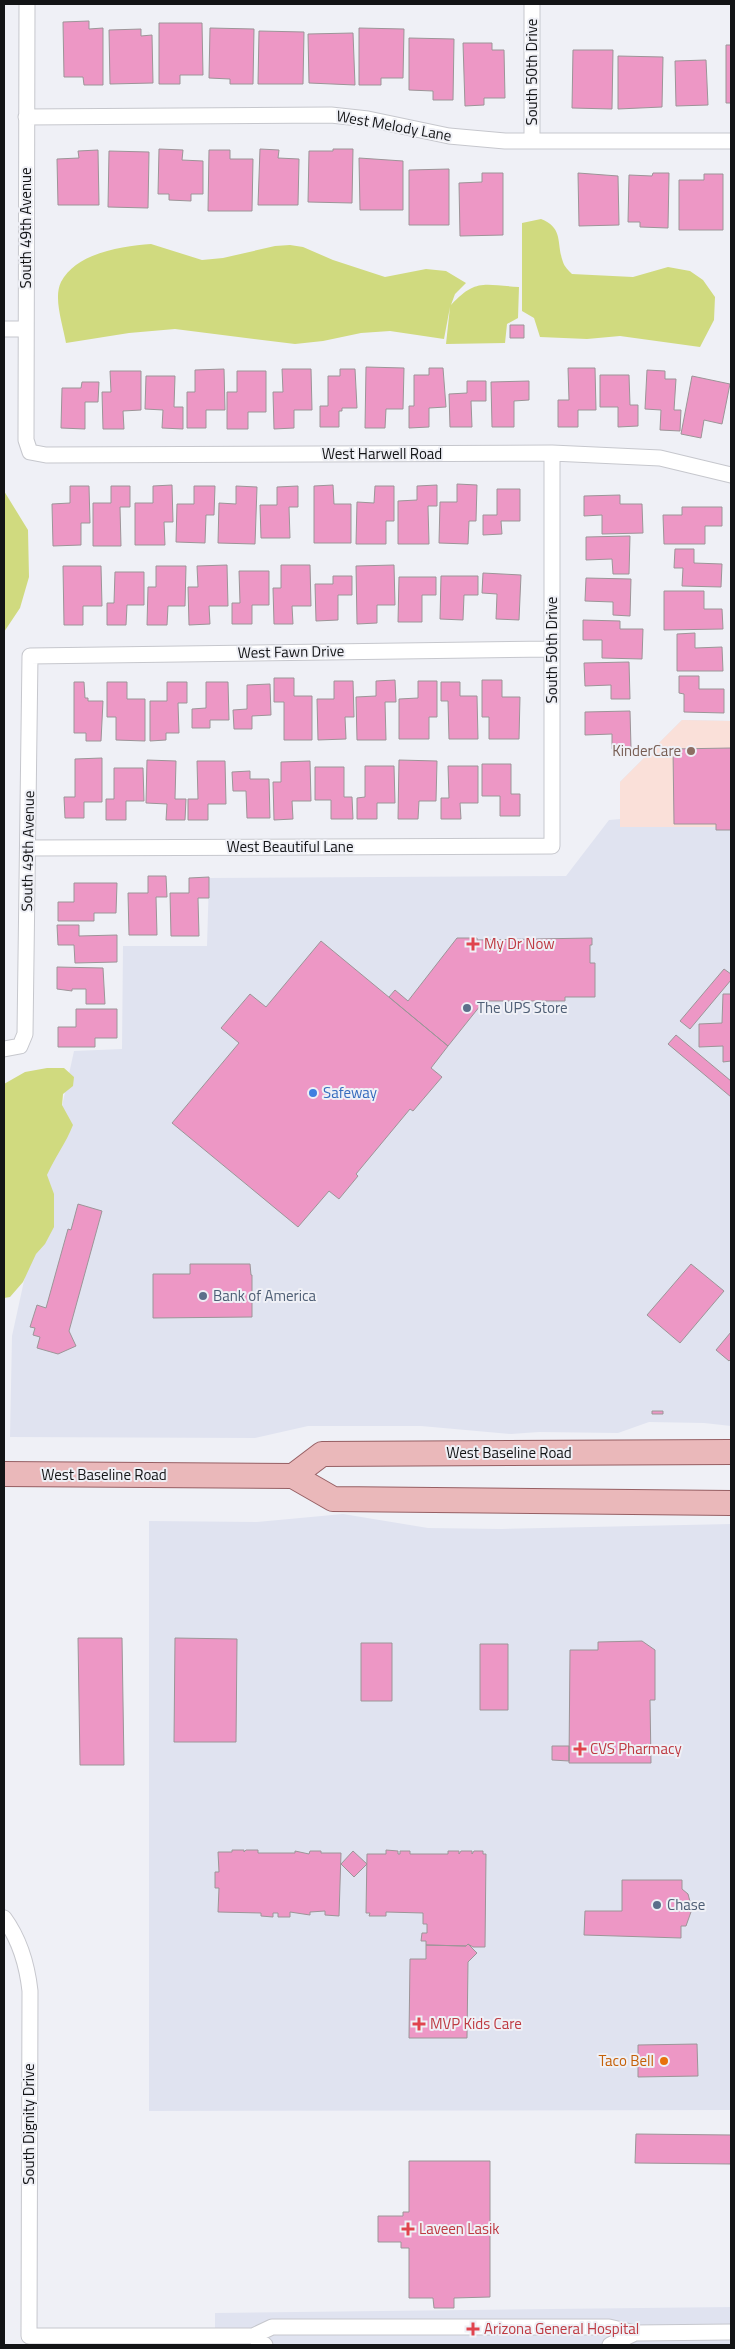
<svg xmlns="http://www.w3.org/2000/svg" width="735" height="2349" font-family="'Titillium Web',sans-serif">
	<style>
		.built { fill: #e0e3f0 }
		.education { fill: #fae0d9 }
		.green { fill: #d0da7f }
		.building { fill: #ed97c5; stroke: #9c9598 }
		.lines { fill: none; stroke-linecap: round; stroke-linejoin: round }
		.minor-casing { stroke: #c6c7cd; stroke-width: 17 }
		.primary-casing { stroke: #965f63; stroke-width: 26 }
		.minor { stroke: #fff; stroke-width: 15 }
		.primary { stroke: #eab8ba; stroke-width: 24 }
		.education-dot { fill: #8d6e63; stroke: #eff0f6; stroke-width: 2 }
		.health-dot { fill: #e0444e; stroke: #eff0f6; stroke-width: 2 }
		.service-dot { fill: #5c6f8a; stroke: #eff0f6; stroke-width: 2 }
		.shop-dot { fill: #3f7fe0; stroke: #eff0f6; stroke-width: 2 }
		.food-dot { fill: #e8710a; stroke: #eff0f6; stroke-width: 2 }
		.labels { text-anchor: middle; stroke-width: 4; stroke-linejoin: round; paint-order: stroke }
		.street-label { font-size: 15px; fill: #131416; stroke: #eff0f6 }
		.education-label { font-size: 15px; fill: #785e54; stroke: #eff0f6; text-anchor: end }
		.health-label { font-size: 15px; fill: #be3a42; stroke: #eff0f6; text-anchor: start }
		.service-label { font-size: 15px; fill: #4e5e75; stroke: #eff0f6; text-anchor: start }
		.shop-label { font-size: 15px; fill: #366cbe; stroke: #eff0f6; text-anchor: start }
		.food-label { font-size: 15px; fill: #c56008; stroke: #eff0f6; text-anchor: end }
	</style>
	<rect width="100%" height="100%" fill="#eff0f6"/>
	<path class="built" d="M682,720l49,1v705l-27,-3 -55,-1 -31,11 -79,-1 -28,2 -90,-8h-113l-53,12 -245,-1 2,-101 62,-285 48,-2 1,-103h84l2,-68 357,-2 43,-56 12,-1 -1,-37z
		M343,1514l85,14 74,1 229,-5v586l-582,1v-590l108,1z
		M731,2307v38h-516v-32z"/>
	<path class="education" d="M682,720l49,1v106h-111v-45z"/>
	<path class="green" d="M541,219c23,9 15,24 22,43 1,4 6,9 9,12l61,3 35,-10 22,4 13,9 12,17 -1,23 -14,27 -80,-11 -33,3 -47,-2 -6,-19 -12,-7v-88z
		M151,244l51,16 21,-2 52,-12 15,-1 13,2 30,13 52,17 41,-8 20,2 20,12 -11,11 -4,11c25,-27 33,-20 68,-18l-1,31 -11,6 -2,19 -59,1 4,-37 -6,32 -54,-8 -29,2 -38,8 -28,3 -120,-15 -46,4 -63,10c-3,-18 -13,-45 -5,-61 15,-29 61,-36 90,-38z
		M4,491l24,39 1,47 -9,31 -16,24z
		M47,1068h17l10,9 -1,9 -10,8 -1,11 11,20c-7,18 -18,32 -26,50l7,19v33l-9,17 -9,10 -13,28 -13,15 -6,1v-214l21,-12z"/>
	<path class="building" d="M89,21v8l14,-1v57h-19l-1,-8h-19l-1,-55z
		M159,23h43l1,52h-23v9h-21z
		M210,28l44,1 -1,55h-23v-5l-21,-1z
		M359,28l45,1 -1,49h-22v7h-22z
		M141,29v7l11,-1 1,48 -43,1 -1,-54z
		M259,31l45,1 -1,52h-45z
		M353,33l2,52 -46,-2 -1,-49z
		M409,38l45,1 -1,61h-20v-9l-24,-1z
		M463,43h29v7h12l1,48h-21v7l-19,1z
		M726,45h5v58h-5z
		M573,50h40l-1,59 -40,-1z
		M618,56l45,1 -1,50 -44,2z
		M706,60l2,45 -32,1 -1,-45z
		M159,149l24,1 -1,10 21,1v33h-12v7l-22,-1v-6h-11z
		M260,149l19,1 -1,8 21,1 -1,46h-40z
		M333,149h20l-1,54 -44,-1 1,-51h24z
		M98,150l1,55h-41l-1,-46 22,-1 -1,-7z
		M209,150h21v9h23l-1,52h-44z
		M109,151l40,1 -1,56 -40,-1z
		M359,158l44,3v49h-43z
		M449,169v56h-40v-55z
		M482,173h21v62l-43,1 -1,-53 23,-1z
		M578,173l40,3 1,49 -40,1z
		M653,173h16l-1,55 -28,-1v-5h-12l1,-47 23,1z
		M704,174h19v56h-44v-50h25z
		M510,325h14v13h-14z
		M366,367l38,1 -1,41h-17l-1,19h-20z
		M429,368h14l3,39 -17,1v19l-20,1v-22h5v-31h15z
		M568,368h27l1,42h-18v17h-20v-27h11z
		M224,369l1,41h-19v18h-19v-36h8v-22z
		M282,369h29l1,41h-18v18l-20,1 -1,-37h10z
		M340,369h15l2,39h-15v3h-3v16h-19v-21h8v-30h12z
		M647,370l18,1v8h11l-2,31h7l-1,21 -20,-1 1,-20 -16,-1z
		M110,371h31v39l-18,1 1,18h-21l-1,-37h9z
		M237,371h29v41h-18v17h-21v-37h10z
		M600,375h29l1,30h8v21l-20,1v-20h-18z
		M146,376h29l-1,31h9v22l-21,-1 1,-18 -18,-1z
		M692,376l38,8 -8,40 -18,-4 -3,18 -20,-4z
		M467,381h19v20h-15l1,26h-22l-1,-33 18,-1z
		M529,381v19l-15,1v26h-22l-1,-45z
		M82,382h17l-1,20h-13v27l-24,-1 1,-40h19z
		M457,484l20,1 -1,36h-7l-1,23 -29,-1 1,-41h17z
		M172,485l1,37h-9l1,23h-30v-42h18v-17z
		M333,485l1,19h17v39h-37v-57z
		M437,485v21h-9l1,38h-31v-43l19,-1v-14z
		M70,486h19l1,37h-9v22l-28,1 -1,-42 18,-1z
		M111,486h19v21h-10l1,39h-28v-43h18z
		M194,486h21l-1,29h-8l-1,28 -29,-1 1,-38h17z
		M236,486l21,1 -2,57 -37,-1 1,-40 17,1z
		M298,486v21h-9l1,31h-29l-1,-33h17v-18z
		M375,486h19v35h-8v23h-30l1,-42 17,1z
		M497,489h23v32h-19l1,13 -19,1v-20h14z
		M620,495v9h22l1,29 -41,1v-19l-18,1v-20z
		M682,507h40v19h-17v18h-41l-1,-29h19z
		M630,536l-1,38h-16l-1,-15 -26,1v-23z
		M675,549h19v14l28,1 -1,23 -39,-1 1,-18h-9z
		M227,565l1,41h-19l1,18 -21,1 -1,-38h10l-1,-21z
		M281,565h29l1,41h-19l1,18h-19l-1,-36h8z
		M394,565l1,40h-18v18l-20,1 -1,-58z
		M63,566h38l1,40h-19v19h-19z
		M156,566h30l-1,40h-17l-1,19h-20l1,-38h8z
		M239,571h30v34h-17v19h-20v-21h8z
		M115,572h29v33h-17l-1,20h-19v-22h7z
		M483,573l38,2 -2,45 -23,-1 1,-25 -15,-1z
		M333,576h19v19h-14v25l-22,1 -1,-37h18z
		M441,576h37v19h-14l-1,25 -23,-1z
		M399,577h37v18h-14v27h-24z
		M586,578l45,1 -1,37 -17,-1v-13l-28,-1z
		M664,591h40v18h18l1,20 -59,1z
		M583,620l37,1v8h23l-1,30 -40,-1v-18h-19z
		M695,633v15l27,-1 1,24h-46v-37z
		M629,662l1,37h-19v-14l-26,1 -1,-23z
		M679,676h20v13h25v24l-40,-1v-18l-5,-1z
		M274,678h20v18h18v44h-28v-38h-10z
		M395,680l1,22h-11l1,38h-29l-1,-43 20,-1v-15z
		M482,680h20v17h18l-1,42h-30v-22h-7z
		M334,681h19l1,36h-9l1,22 -28,1 -1,-41h17z
		M418,681h19v36h-8v22h-30v-40l19,-1z
		M74,682h10l1,16h3v3h15l-2,40h-15v-8h-12z
		M107,682h20v17h18v42l-29,-1v-23h-9z
		M167,682h20v21h-9l1,30h-13v7l-16,1v-40h17z
		M206,682h22l1,38h-19v8h-18v-19l14,-1z
		M441,682h19v14h17l1,43h-29l-1,-38h-7z
		M270,684l1,31 -19,1v13h-18l-1,-19 14,-1v-24z
		M630,711l1,37 -19,1v-15l-27,1v-23z
		M731,748v82h-15v-6h-42l-1,-75z
		M102,758v44h-18v16h-19l-1,-21h11v-38z
		M147,760l29,1 -1,38h11l-1,21h-19l1,-16 -21,-1z
		M399,760l38,1 -1,40h-17l-1,18h-20z
		M197,761h28l1,43h-18v16h-20v-21h10z
		M310,761l1,40h-19l1,18 -19,1 -1,-38h8v-20z
		M482,764h29v30h9v22h-20v-20h-18z
		M365,766h29l1,37h-18v16h-20v-21l8,-1z
		M448,766h30v37h-18l1,16h-20v-21h8z
		M315,767h29v30h8l1,22h-22v-19h-16z
		M114,768h29l1,33h-18v19h-20v-21h8z
		M250,771v8h19l1,39h-23l-1,-27h-13l-1,-19z
		M148,876h18l1,21h-11l1,38h-28l-1,-42h20z
		M209,877v21h-11l1,38h-28l-1,-43h19v-15z
		M74,883h43l-1,30h-22v8h-36v-19h16z
		M57,925h22v11l38,-1v27l-42,1 -1,-18h-16z
		M457,938h20v2l115,-2v7h-2v18h5v34h-30v4h-81l-36,45 -59,-49 6,-7 13,11z
		M321,941l127,105 -17,22 11,9 -29,34 -3,-2 -54,65 2,2 -19,23 -10,-8 -31,36 -126,-104 67,-80 -18,-15 29,-34 16,13z
		M57,967l46,1 2,36h-19v-15h-14v2l-15,-2z
		M724,969l7,5v6l-41,49 -10,-8z
		M723,994h8v67l-8,1v-16l-24,1v-23l23,-1z
		M76,1009h41v29h-22v9h-37v-20h18z
		M676,1035l55,46v16l-63,-53z
		M78,1204l24,7 -33,120 7,15 -18,8 -21,-6 3,-11 -7,-2 2,-7 -5,-1 7,-22 9,3 22,-79 3,1z
		M190,1264h60l1,11h1v42l-99,1v-44h37z
		M691,1264l33,27 -44,52 -33,-28z
		M731,1332v27l-2,2 -13,-11z
		M652,1411h11v3h-11z
		M78,1638h44l2,127h-44z
		M175,1638l62,1 -1,103h-62z
		M642,1641l13,9v50h-5l1,63h-82l1,-113h28v-8z
		M361,1643h31v58h-31z
		M480,1644h28v66h-28z
		M552,1746h17v15l-17,-1z
		M232,1850h12v2l2,-2h12v3h37v-2l14,3 1,-3h11v2h20l-2,63 -14,-1v-4l-15,1v3l-20,-3v5h-12v-4h-5v4l-12,-1v-3l-43,-1 1,-24h-4v-16h4l-1,-20h14z
		M386,1850l12,1v3h2v-3h10v3h38v-3h11v3l2,-3h11v3l2,-3h9v3h3l-1,93h-12l-5,-3 -2,2 -40,-1v-4h-5l1,-8h5v-9h-4v-11l-37,-1v4h-17l1,-3h-4l1,-59h19z
		M353,1851l14,13 -13,13 -13,-13z
		M622,1880h60v9l6,5 4,15 -6,17h-5v12l-97,-3 1,-24h37z
		M468,1944l9,9 -9,9 -1,76h-58l1,-79h16v-14l40,1z
		M697,2044l1,32 -60,1v-10h-6l-1,-12h7v-10z
		M636,2134l95,1v29l-96,-1z
		M409,2161h81v136l-36,1v10h-20l-1,-10h-24v-50h-8v-6h-23v-26h25v-4h6z"/>
	<g class="lines">
		<g class="minor-casing">
			<path id="minor" d="M27,4l-1,436 4,12 16,3 506,-2 108,5 71,17
				M26,117l305,-2 37,4 81,17 56,5h226
				M532,139v-135
				M4,329h22
				M28,848l524,-2v-393
				M4,1049l16,-3 5,-12 5,-378 522,-7
				M4,1918c16,22 23,46 26,73l-1,345h224l19,-9h337l26,6 96,-1
				M253,2336l12,9
				M610,2345l25,-12"/>
		</g>
		<g class="primary-casing">
			<path id="primary" d="M4,1474l289,2 40,23 398,4
				M293,1476l29,-22 409,-2"/>
		</g>
		<use href="#minor" class="minor"/>
		<use href="#primary" class="primary"/>
	</g>
	<circle class="education-dot" cx="691" cy="751" r="5"/>
	<g class="health-dot">
		<path d="M470.5 936.5h5v5h5v5h-5v5h-5v-5h-5v-5h5z"/>
		<path d="M577.5 1741.5h5v5h5v5h-5v5h-5v-5h-5v-5h5z"/>
		<path d="M416.5 2016.5h5v5h5v5h-5v5h-5v-5h-5v-5h5z"/>
		<path d="M405.5 2221.5h5v5h5v5h-5v5h-5v-5h-5v-5h5z"/>
		<path d="M470.5 2321.5h5v5h5v5h-5v5h-5v-5h-5v-5h5z"/>
	</g>
	<g class="service-dot">
		<circle cx="467" cy="1008" r="5"/>
		<circle cx="203" cy="1296" r="5"/>
		<circle cx="657" cy="1905" r="5"/>
	</g>
	<circle class="shop-dot" cx="313" cy="1093" r="5"/>
	<circle class="food-dot" cx="664" cy="2061" r="5"/>
	<g class="labels">
		<g class="street-label">
			<text transform="translate(532 72) rotate(-90)" y="5">South 50th Drive</text>
			<text transform="translate(394 126) rotate(10)" y="5">West Melody Lane</text>
			<text transform="translate(26 228) rotate(-90)" y="5">South 49th Avenue</text>
			<text x="382" y="459">West Harwell Road</text>
			<text transform="translate(552 650) rotate(-90)" y="5">South 50th Drive</text>
			<text transform="translate(291 652) rotate(-1)" y="5">West Fawn Drive</text>
			<text x="290" y="852">West Beautiful Lane</text>
			<text transform="translate(28 851) rotate(-89)" y="5">South 49th Avenue</text>
			<text x="509" y="1458">West Baseline Road</text>
			<text x="104" y="1480">West Baseline Road</text>
			<text transform="translate(29 2124) rotate(-90)" y="5">South Dignity Drive</text>
		</g>
		<g class="education-label">
			<text x="681" y="756">KinderCare</text>
		</g>
		<g class="health-label">
			<text x="484" y="949">My Dr Now</text>
			<text x="590" y="1754">CVS Pharmacy</text>
			<text x="430" y="2029">MVP Kids Care</text>
			<text x="419" y="2234">Laveen Lasik</text>
			<text x="484" y="2334">Arizona General Hospital</text>
		</g>
		<g class="service-label">
			<text x="477" y="1013">The UPS Store</text>
			<text x="213" y="1301">Bank of America</text>
			<text x="667" y="1910">Chase</text>
		</g>
		<g class="shop-label">
			<text x="323" y="1098">Safeway</text>
		</g>
		<g class="food-label">
			<text x="654" y="2066">Taco Bell</text>
		</g>
	</g>
	<rect width="735" height="2349" fill="none" stroke="#131416" stroke-width="10"/>
</svg>
